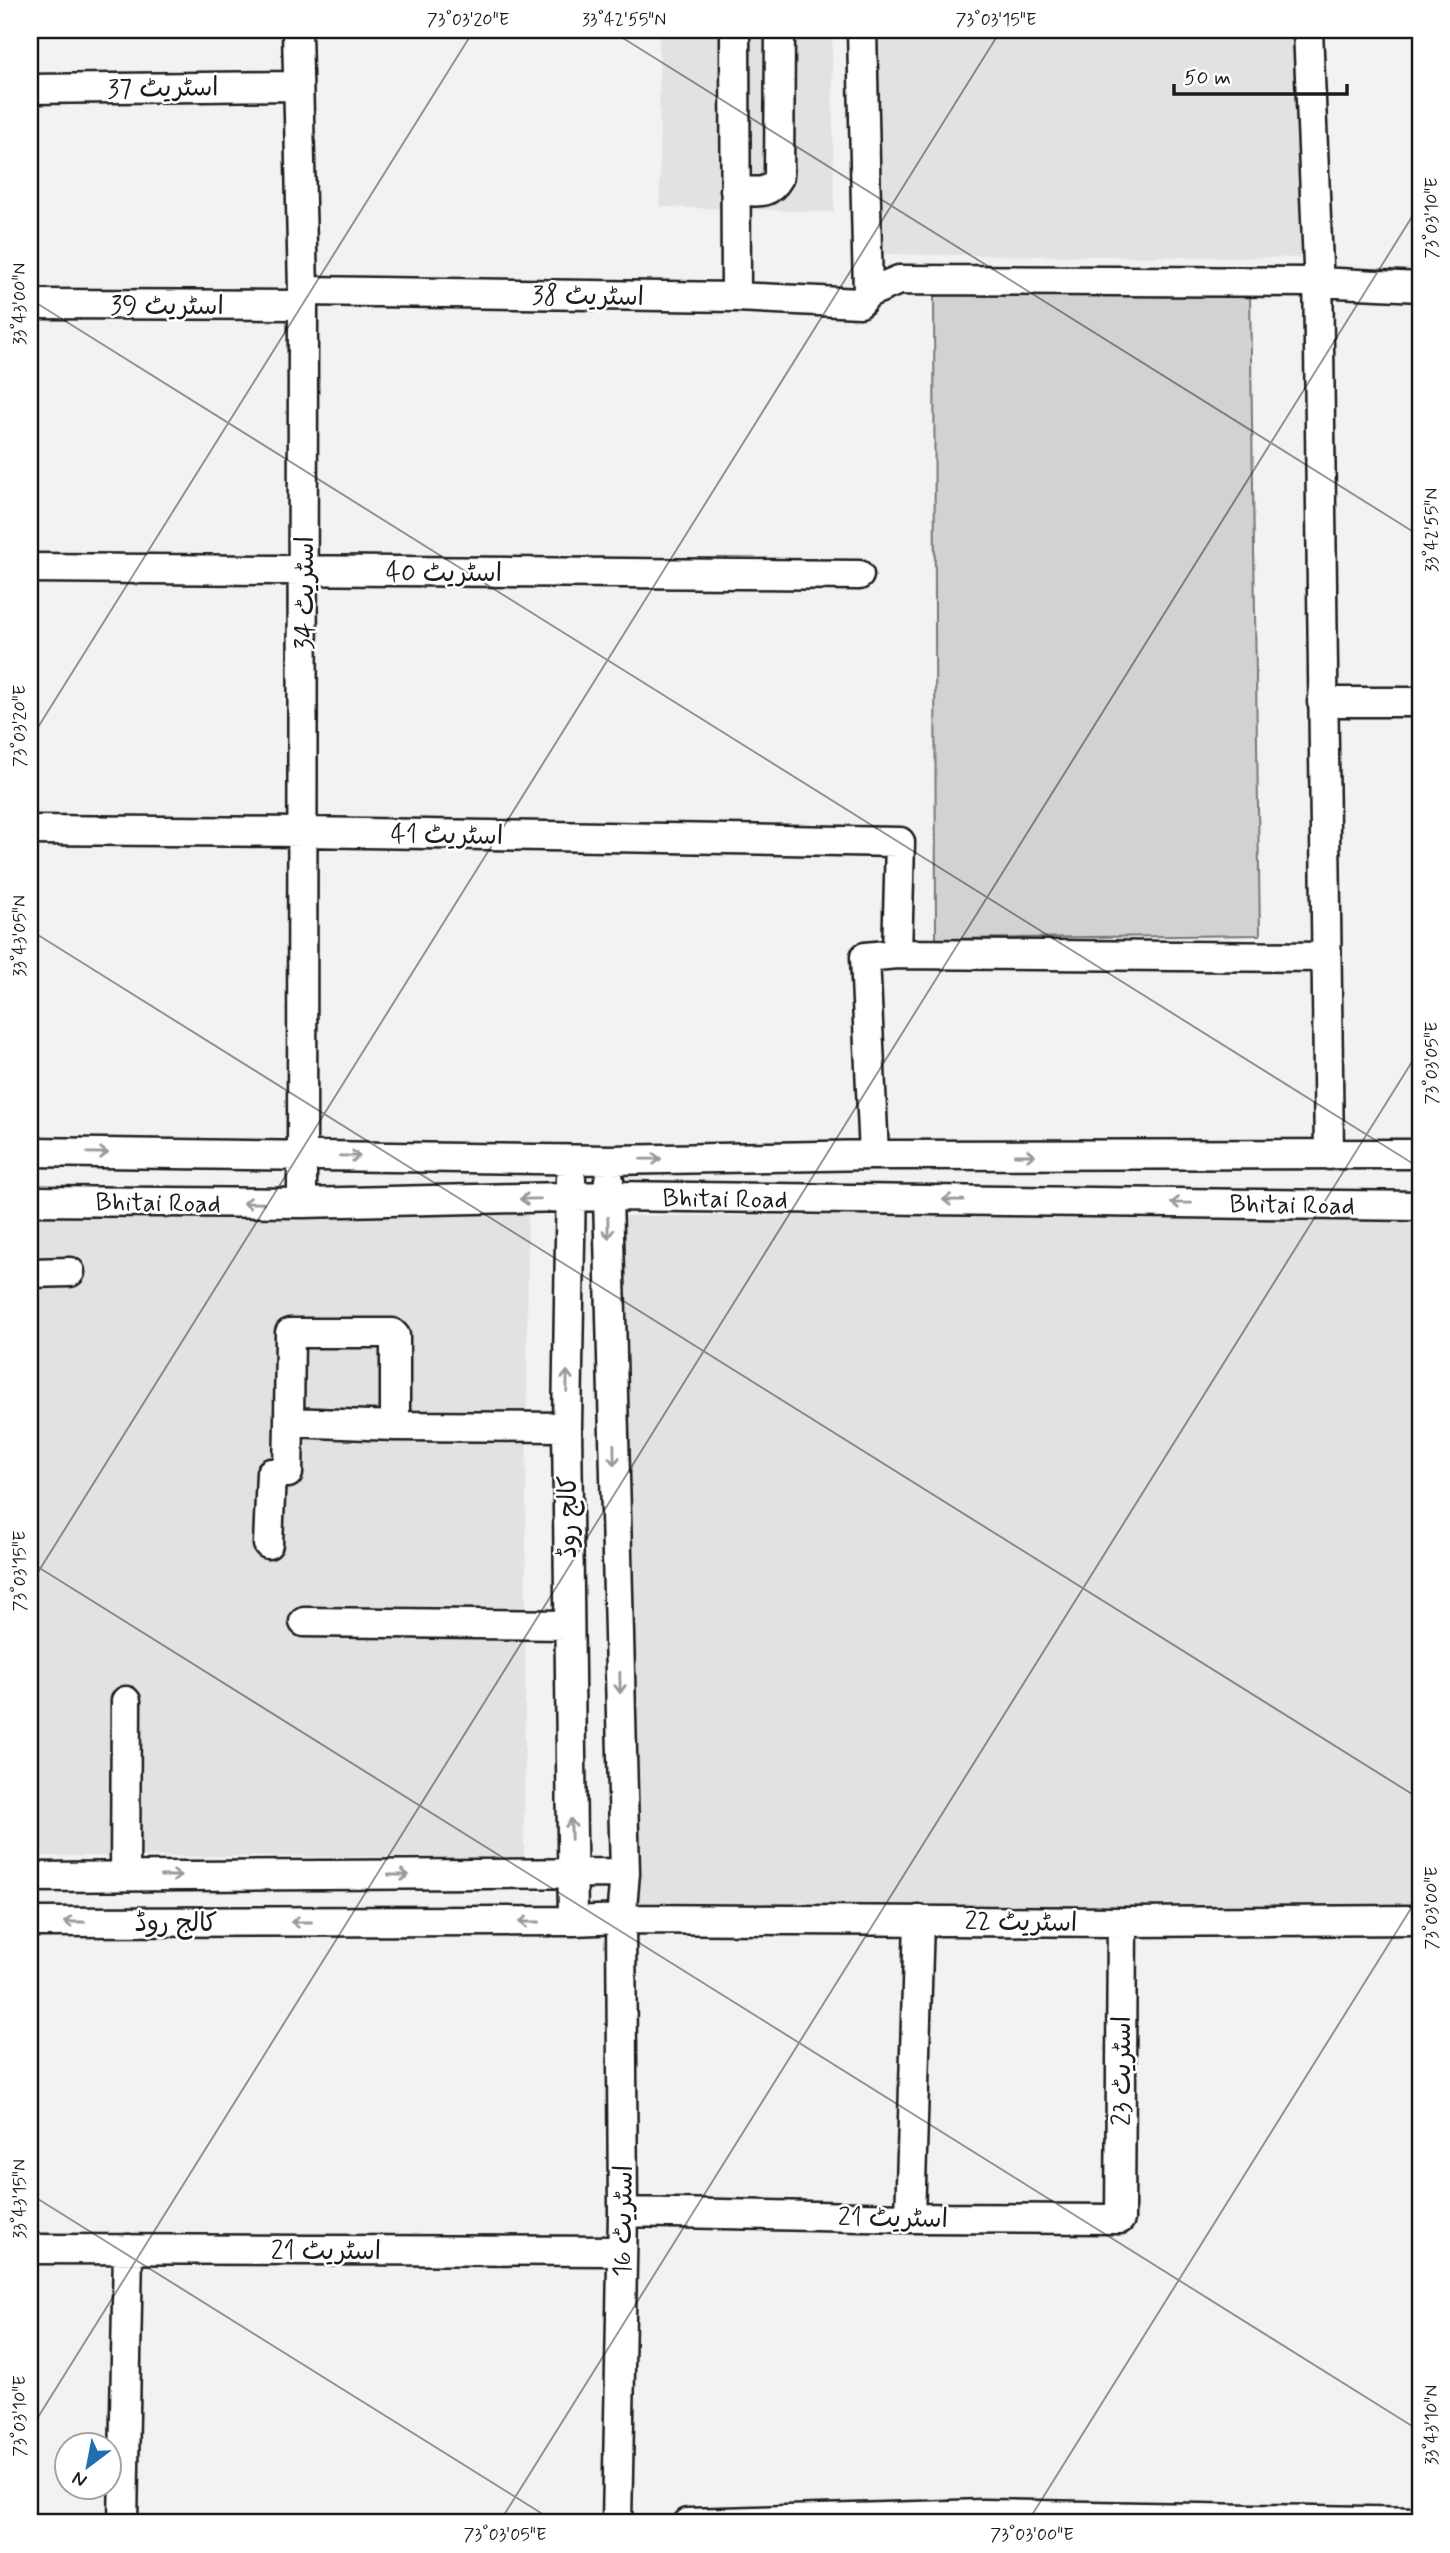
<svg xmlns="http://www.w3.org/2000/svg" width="1450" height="2553" font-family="Mynerve,'Playpen Sans Arabic',sans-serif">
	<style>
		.built { fill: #e2e2e2 }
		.green { fill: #d2d2d2; stroke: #777; stroke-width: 2 }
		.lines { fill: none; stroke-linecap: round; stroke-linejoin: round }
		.minor-casing { stroke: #1c1c1c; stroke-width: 33 }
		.minor { stroke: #fff; stroke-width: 28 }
		.oneway { stroke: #999 }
		.ticks { fill: none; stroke: #1c1c1c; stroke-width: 2; stroke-opacity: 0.45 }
		.labels { text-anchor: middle; stroke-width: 5; stroke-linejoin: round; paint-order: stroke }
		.street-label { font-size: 26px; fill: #1c1c1c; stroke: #fff }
		.neatline { fill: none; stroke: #1c1c1c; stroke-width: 2.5 }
		.ticks-label { font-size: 18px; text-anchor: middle; fill: #1c1c1c }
	</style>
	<rect width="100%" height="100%" fill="#f2f2f2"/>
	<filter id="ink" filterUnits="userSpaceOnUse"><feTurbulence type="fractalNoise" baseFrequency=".0143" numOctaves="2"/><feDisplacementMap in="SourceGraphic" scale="14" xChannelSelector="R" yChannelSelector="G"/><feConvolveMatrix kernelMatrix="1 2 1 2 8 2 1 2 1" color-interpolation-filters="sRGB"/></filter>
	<g filter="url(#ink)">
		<path class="built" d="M659,30h173l2,182 -174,-5z
			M859,30h443l5,228 -448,-4z
			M528,1214l-4,643 -494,-1v-641z
			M1420,1214v694l-811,-5 -5,-687z
			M606,2518l-16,5h-179z"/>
		<path class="green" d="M934,288l316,4 10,643 -324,4z"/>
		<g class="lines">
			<g class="minor-casing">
				<path id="minor" d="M297,30l6,261 -1,912
					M735,30l1,267
					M862,30l6,263
					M1308,30l10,235 11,890
					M30,89l267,-3
					M735,190c20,1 33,7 44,-13l1,-147
					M303,291l433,6 124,6 8,-10 31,-13 418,2 103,5
					M30,304l273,1
					M30,568l829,7
					M1322,702h98
					M30,830l273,2 597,10 -3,112
					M30,1152l581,8 263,-5 546,-1
					M874,1155l-9,-198 32,-3 428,3
					M571,1179l-4,248 6,494
					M609,1180l-1,16 17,677 -4,46 2,293 -6,311
					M30,1201l272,2 306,-7 812,10
					M30,1273l40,-1
					M395,1426v-90l-3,-3h-102l-1,89 106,4 172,1
					M268,1544l3,-71h17l1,-51
					M304,1622l264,3
					M125,1876l1,-175
					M30,1877l595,-4
					M30,1922l543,-1 48,-2 501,3 298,-2
					M623,2212l287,6 210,1 2,-297
					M910,2218l9,-298
					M30,2249l592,2
					M123,2523l5,-274
					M688,2523l295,-9 437,8"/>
			</g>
			<use href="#minor" class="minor"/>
		</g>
		<defs><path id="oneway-shaft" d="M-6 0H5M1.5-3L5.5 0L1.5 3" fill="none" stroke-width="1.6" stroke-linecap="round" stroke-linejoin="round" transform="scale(1.75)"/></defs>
		<g class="oneway">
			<use href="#oneway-shaft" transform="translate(98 1153) rotate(1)"/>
			<use href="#oneway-shaft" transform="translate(1025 1155)"/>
			<use href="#oneway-shaft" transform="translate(350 1156) rotate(1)"/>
			<use href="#oneway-shaft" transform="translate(651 1159) rotate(-1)"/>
			<use href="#oneway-shaft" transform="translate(530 1199) rotate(179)"/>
			<use href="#oneway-shaft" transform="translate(953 1200) rotate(-179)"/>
			<use href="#oneway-shaft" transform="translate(253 1203) rotate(-179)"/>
			<use href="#oneway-shaft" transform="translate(1181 1203) rotate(-179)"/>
			<use href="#oneway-shaft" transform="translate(608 1228) rotate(89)"/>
			<use href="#oneway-shaft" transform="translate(567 1381) rotate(-89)"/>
			<use href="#oneway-shaft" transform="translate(614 1455) rotate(89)"/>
			<use href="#oneway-shaft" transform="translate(620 1683) rotate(89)"/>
			<use href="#oneway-shaft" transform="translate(571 1829) rotate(-91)"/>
			<use href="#oneway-shaft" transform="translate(399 1875)"/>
			<use href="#oneway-shaft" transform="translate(171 1876)"/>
			<use href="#oneway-shaft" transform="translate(74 1922) rotate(180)"/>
			<use href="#oneway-shaft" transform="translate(301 1922) rotate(180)"/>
			<use href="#oneway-shaft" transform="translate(529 1922) rotate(180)"/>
		</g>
	</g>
	<path class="ticks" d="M610,30l810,506M30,299l1390,869M30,740l444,-710M30,930l1390,869M30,1562l1390,869M30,1585l971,-1555M30,2194l527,329M30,2430l1390,-2226M499,2523l921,-1474M1027,2523l393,-629"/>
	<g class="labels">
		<g class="street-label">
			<text transform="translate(163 87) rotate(-1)" y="9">اسٹریٹ 37</text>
			<text transform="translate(588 295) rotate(1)" y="9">اسٹریٹ 38</text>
			<text x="167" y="314">اسٹریٹ 39</text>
			<text x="444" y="581">اسٹریٹ 40</text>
			<text transform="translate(304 593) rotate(-90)" y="9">اسٹریٹ 34</text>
			<text transform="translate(447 834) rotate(1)" y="9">اسٹریٹ 41</text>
			<text transform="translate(725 1198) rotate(1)" y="9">Bhitai Road</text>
			<text transform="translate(158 1202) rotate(1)" y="9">Bhitai Road</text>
			<text transform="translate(1292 1204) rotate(1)" y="9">Bhitai Road</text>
			<text transform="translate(567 1517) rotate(-90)" y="9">کالج روڈ</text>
			<text transform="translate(1021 1921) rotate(1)" y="9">اسٹریٹ 22</text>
			<text x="176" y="1931">کالج روڈ</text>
			<text transform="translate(1121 2071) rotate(-90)" y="9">اسٹریٹ 23</text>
			<text transform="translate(893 2217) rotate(1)" y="9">اسٹریٹ 21</text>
			<text transform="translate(622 2221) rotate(-89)" y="9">اسٹریٹ 16</text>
			<text x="326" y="2259">اسٹریٹ 21</text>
		</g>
	</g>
	<rect width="1450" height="2553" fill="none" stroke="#fff" stroke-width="77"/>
	<g transform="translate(88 2466) rotate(212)"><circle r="33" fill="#ffffff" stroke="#a4a4a4" stroke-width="2"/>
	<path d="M0-5L12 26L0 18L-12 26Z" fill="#1f6fb2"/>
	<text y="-10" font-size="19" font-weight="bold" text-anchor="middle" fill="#1c1c1c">N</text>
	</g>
	<path d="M1174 84v10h173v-10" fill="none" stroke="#1c1c1c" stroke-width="3.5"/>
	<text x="1184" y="84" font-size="21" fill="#1c1c1c" stroke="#ffffff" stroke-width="5" paint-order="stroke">50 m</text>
	<rect x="38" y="38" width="1374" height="2476" class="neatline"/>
	<g class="ticks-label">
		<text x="468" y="25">73°03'20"E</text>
		<text x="624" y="25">33°42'55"N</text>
		<text x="996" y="25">73°03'15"E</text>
		<text transform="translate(1431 218) rotate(-90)" y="6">73°03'10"E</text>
		<text transform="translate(19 304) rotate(-90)" y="6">33°43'00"N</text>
		<text transform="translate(1431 530) rotate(-90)" y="6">33°42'55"N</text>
		<text transform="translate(19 726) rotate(-90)" y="6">73°03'20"E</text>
		<text transform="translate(19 936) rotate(-90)" y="6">33°43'05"N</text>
		<text transform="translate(1431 1063) rotate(-90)" y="6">73°03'05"E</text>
		<text transform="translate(19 1571) rotate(-90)" y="6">73°03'15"E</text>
		<text transform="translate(1431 1908) rotate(-90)" y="6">73°03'00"E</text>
		<text transform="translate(19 2199) rotate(-90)" y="6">33°43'15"N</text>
		<text transform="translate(19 2416) rotate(-90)" y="6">73°03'10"E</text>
		<text transform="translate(1431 2425) rotate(-90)" y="6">33°43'10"N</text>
		<text x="505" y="2540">73°03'05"E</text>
		<text x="1032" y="2540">73°03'00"E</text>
	</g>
</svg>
